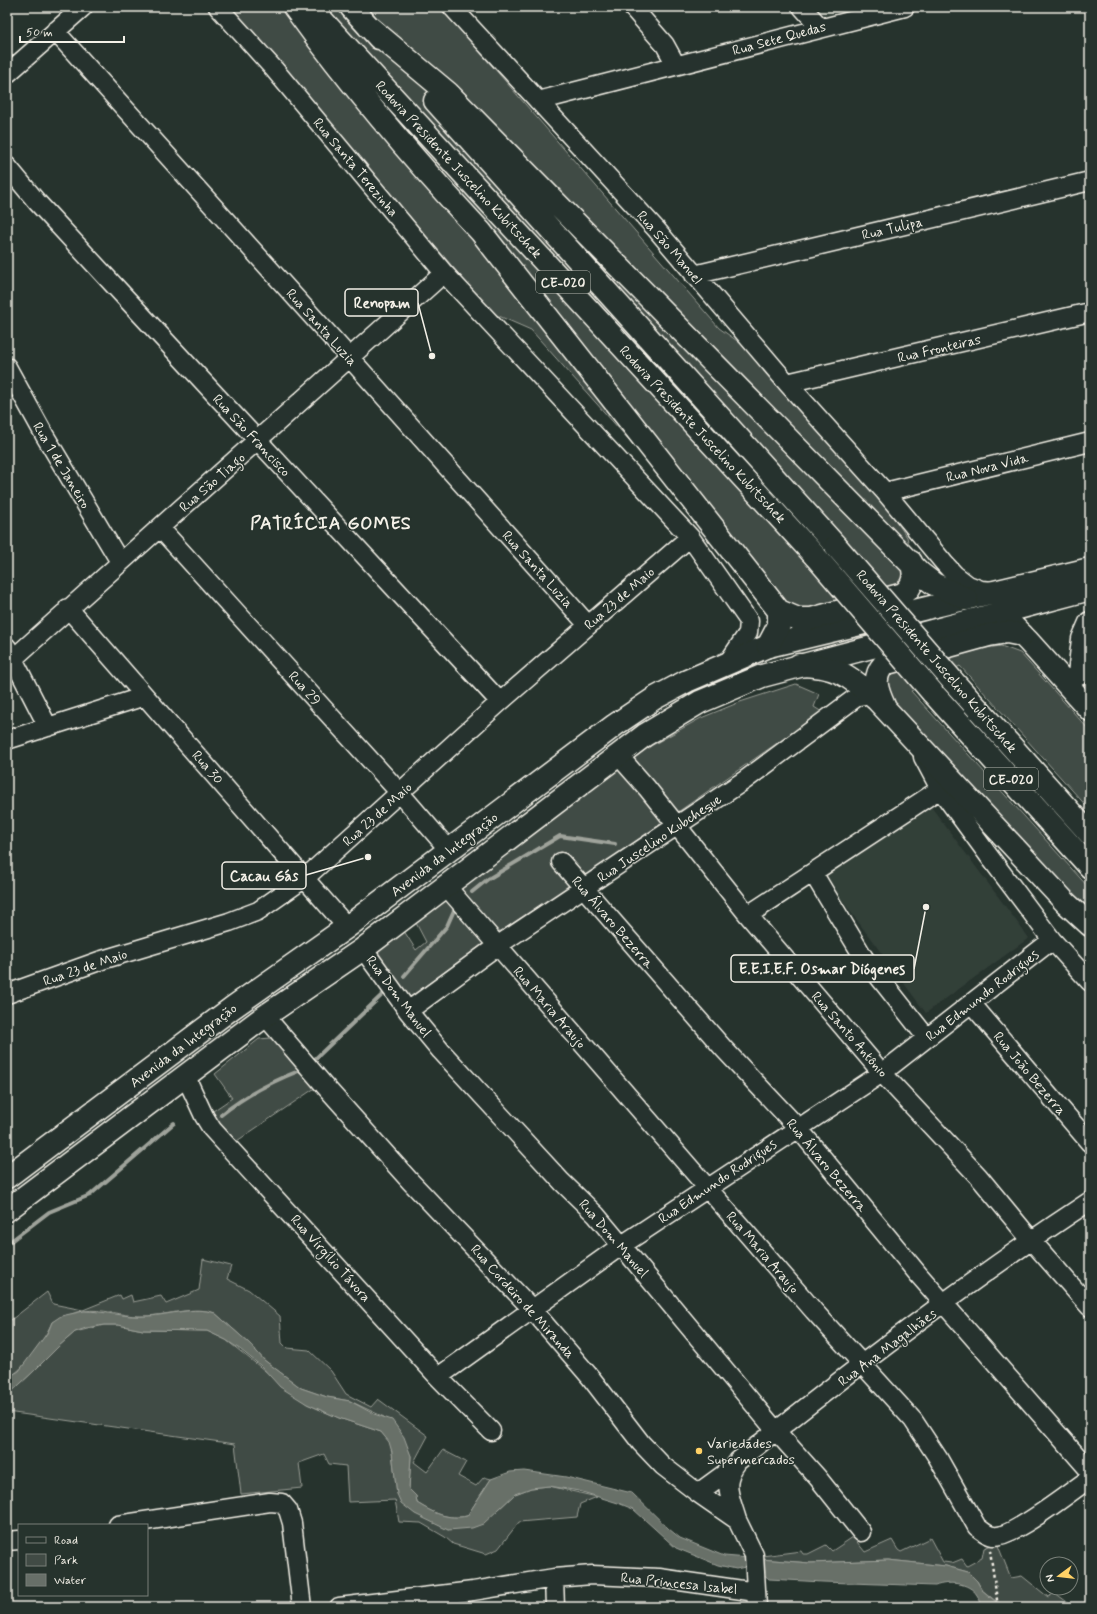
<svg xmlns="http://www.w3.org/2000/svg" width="1097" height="1614" font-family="Mynerve,sans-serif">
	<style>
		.built { fill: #333f39 }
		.green { fill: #414b45; stroke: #9a9e96 }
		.water { fill: #676f68; stroke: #9fa39b }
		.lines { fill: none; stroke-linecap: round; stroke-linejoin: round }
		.stream { stroke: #9fa39b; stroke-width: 4 }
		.minor-casing { stroke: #f4f1e8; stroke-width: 21 }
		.major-casing { stroke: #f4f1e8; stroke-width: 25 }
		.highway-casing { stroke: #f4f1e8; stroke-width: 25 }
		.path { stroke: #f4f1e8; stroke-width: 2.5; stroke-dasharray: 3 3; stroke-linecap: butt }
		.minor { stroke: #26332d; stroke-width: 18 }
		.major { stroke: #26332d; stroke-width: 22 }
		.highway { stroke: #26332d; stroke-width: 22 }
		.highway-bridge-casing { stroke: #f4f1e8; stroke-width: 25; stroke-linecap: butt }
		.highway-bridge { stroke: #26332d; stroke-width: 22 }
		.poi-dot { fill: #ffd166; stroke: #26332d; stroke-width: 1.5 }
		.labels { text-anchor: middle; stroke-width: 3; stroke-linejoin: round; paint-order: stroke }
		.shield { fill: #26332d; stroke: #b6b8b0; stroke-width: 1 }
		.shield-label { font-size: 13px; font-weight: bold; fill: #f4f1e8 }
		.street-label { font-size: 14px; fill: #f4f1e8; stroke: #26332d }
		.poi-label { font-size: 14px; fill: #f4f1e8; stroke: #26332d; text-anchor: start }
		.district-label { font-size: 18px; font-weight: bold; letter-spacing: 1px; fill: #f4f1e8; stroke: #26332d }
		.leader { fill: none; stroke: #f4f1e8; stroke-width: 1.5 }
		.callout-dot { fill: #f4f1e8; stroke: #26332d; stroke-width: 1.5 }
		.callout { fill: #26332d; stroke: #f4f1e8; stroke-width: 1.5 }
		.callout-label { font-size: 15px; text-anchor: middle; font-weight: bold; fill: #f4f1e8 }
	</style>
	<rect width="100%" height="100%" fill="#26332d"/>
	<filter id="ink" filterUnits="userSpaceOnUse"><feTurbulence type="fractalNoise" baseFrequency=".025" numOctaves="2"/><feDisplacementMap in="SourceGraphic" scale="8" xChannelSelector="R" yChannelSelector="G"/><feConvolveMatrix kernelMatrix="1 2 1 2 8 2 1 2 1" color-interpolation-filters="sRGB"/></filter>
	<g filter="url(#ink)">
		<path class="built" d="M808,7h68l-55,14z
			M929,804l100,134 -103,75 -102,-137z"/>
		<path class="green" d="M228,7h213l278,321 28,20 140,160 20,29 4,16 3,27 -115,32 -48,-35 -220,-247 -39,-17 -213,-250z
			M1001,646l19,7 70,78v79l-130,-144 -49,25 179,198v26l-178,-192c-11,-15 -35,-32 -22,-52l72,-20z
			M796,684l23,10 -5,13 8,5 -238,165 -83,54h-6l-35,-41 2,-4 187,-139 52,-29 39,-16z
			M443,900l7,2 34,41 -74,54 -26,-33 -7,-14 27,-19 12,19 10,-8 -10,-19z
			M271,1038l8,6 36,44 -81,55 -14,-14 -7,-18 19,-13 -17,-24 44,-35z
			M203,1259l28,7 -4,13 22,11 31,26 2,27 5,5 22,2 22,21 15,23 25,13 7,-8 50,37 -14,26 13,10 16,-22 23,12 -8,14 18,10 8,-9 7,2 -24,37c-19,4 -34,-3 -50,-13l-1,-7 -7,-7 2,-33 -4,-8 -23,-31 -34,-16 -23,-4 -26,-9 -37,-28 -14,-16 -35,-31c-24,-8 -51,4 -76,3 -18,0 -37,-8 -55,-5 -11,1 -22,7 -32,11 -7,17 -28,49 -45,56v-55l40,-31 6,12 30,6 37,-15 2,4 9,-4 2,7 28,-6 5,8 33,-14z
			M104,1325h14l25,5 64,1 19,9 81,64 32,14 42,14 9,10 2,10 5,42 51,36 50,-20 17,-16 16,-6 18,-2 48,11 -17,7 -3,13 -58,5 -21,27 -12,5 -33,-10 -8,-7 -24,-14 -22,-1 -4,-22 -47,2 -2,-36 -17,-2 -5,-10 -25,9 3,25 -61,6 -6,-50 -228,-32v-16l27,-25 25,-25 16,-14z
			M853,1537l12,15 27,-12 6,10 3,2 29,-14 13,24 9,1 10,-4 5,7 15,-8 2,-10 13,-5 14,35 11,-2 26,21 7,-4 19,14 -73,-2 -19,-15 -5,-9 -9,-9 -22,-6 -58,-6 -78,3 -49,-4 1,-3 39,-5 2,3h5l18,-9 6,6z"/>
		<path class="water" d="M84,1311c21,0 43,7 64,5 22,-1 46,-10 67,-3l35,31 14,16 37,28 26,9 23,4 24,13 18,6 12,17 7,19 -2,33 7,7 1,7c16,10 31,17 50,13l24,-37 19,-7 14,-1 42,6 66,16 37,36 11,9 44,18 86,7 78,-3 58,6 22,6 9,9 5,9 14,12 17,5h-31c-1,-4 -3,-9 -5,-12 -8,-13 -29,-14 -42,-9l-112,-4 -54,-3 -9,-8 -15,-4 -9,2 -18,-4 -42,-17 -43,-39 -15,-6 -39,-12 -30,-5 -18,2 -16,6 -32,30 -11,4 -24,2 -33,-16 -14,-11 -4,-9 -5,-42 -3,-10 -8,-10 -42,-14 -32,-14 -27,-17 -19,-21 -20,-16 -15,-10 -19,-9 -64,-1 -25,-5h-14l-18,3 -11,4 -16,14 -25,25 -27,25v-18l12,-7 29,-39 4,-10 9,-6z"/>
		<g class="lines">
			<path class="stream" d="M472,892l16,-13 72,-43 55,8
				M404,976l43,-50 8,-18
				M314,1060l68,-65
				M221,1115c23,-19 52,-34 80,-45
				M7,1244l42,-32 41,-17 84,-72"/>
			<g class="minor-casing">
				<path id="minor" d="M218,7l56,62 170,204 246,264 59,84 -1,12 -19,28
					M452,7l204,222 131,154 98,109 59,71 11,12 13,10 13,5 14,1
					M632,7l33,38 11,20
					M802,7l18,20
					M55,31l294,326 239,268
					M7,74l76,-67
					M538,101l367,-94
					M7,166l30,36 98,106 365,394
					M694,275l396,-94
					M7,367l38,69 75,126
					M787,383l303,-71
					M885,492l205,-50
					M160,528l240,265 49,57
					M68,608l279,319
					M7,647l41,80
					M14,658l430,-385
					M7,740l138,-44
					M618,755l29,33 101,127 134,158 97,104 52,63 59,67
					M923,757l17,32 49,67 63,84 38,42
					M561,862l163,187 74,79 120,146 172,197
					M813,873l51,85 63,80
					M446,886l368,425 99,109 25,38 39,69c5,3 9,8 16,9 18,3 80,-46 97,-58
					M748,915l192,-126
					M363,949l45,62 33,40 121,131 34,33 180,216 42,47 43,54
					M7,994l95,-34 127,-38 29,-11 47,-33 195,-176 190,-165
					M971,1003l119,140
					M408,1011l89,-65 248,-166 113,-84 12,-2
					M265,1016l59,69 86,96 121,127 60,70 50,65 22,23 35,27 39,27 17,35 3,52
					M185,1075l19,41 8,13 226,248 53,54
					M438,1377l184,-132 260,-172 170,-133
					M698,1493l33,-24
					M737,1520c-7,-24 -16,-38 1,-59 114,-91 230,-180 352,-260
					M118,1525l152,-23 12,1 6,7 4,13 10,84
					M7,1541l12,-1
					M554,1578l1,29
					M339,1607l134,-16 81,-13 38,-3 67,3 97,14"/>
			</g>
			<g class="major-casing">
				<path id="major" d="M1008,621l20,20 62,69
					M1079,674l4,-35 7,-16
					M7,1177l225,-169 115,-81 268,-202 40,-27 32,-17 81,-35 322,-77
					M7,1210l258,-194 98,-67 282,-214 55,-33 62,-26 328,-87"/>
			</g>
			<g class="highway-casing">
				<path id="highway" d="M294,7c57,79 120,153 187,225l298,379 19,8h13l92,-25c11,-8 13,-20 8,-32
					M310,7l506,550
					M351,7l28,31
					M369,27l79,66 472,480 14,11 33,15
					M435,101l401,445
					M768,646l11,-21v-14
					M799,665c38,0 50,11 78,35l189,203 24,22
					M952,680l138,154
					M932,692l158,175
					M885,708c-7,-16 -14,-29 -1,-44l105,-29 18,-3 15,3"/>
			</g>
			<path class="path" d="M990,1550l8,57"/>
			<use href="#minor" class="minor"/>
			<use href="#major" class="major"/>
			<use href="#highway" class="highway"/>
			<g class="highway-bridge-casing">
				<path id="highway-bridge" d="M836,546l116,134
					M816,557l116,135"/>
			</g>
			<use href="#highway-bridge" class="highway-bridge"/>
		</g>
	</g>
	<circle class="poi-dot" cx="699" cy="1451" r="4"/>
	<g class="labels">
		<g class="shield">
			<rect x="536" y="271" width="54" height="22" rx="3"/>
			<rect x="984" y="768" width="54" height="22" rx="3"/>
		</g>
		<g class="shield-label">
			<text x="563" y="287">CE-020</text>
			<text x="1011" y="784">CE-020</text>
		</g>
		<g class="street-label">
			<text transform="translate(779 38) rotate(-15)" y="5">Rua Sete Quedas</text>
			<text transform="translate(356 167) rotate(50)" y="5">Rua Santa Terezinha</text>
			<text transform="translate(459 169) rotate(47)" y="5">Rodovia Presidente Juscelino Kubitschek</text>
			<text transform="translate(892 228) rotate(-13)" y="5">Rua Tulipa</text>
			<text transform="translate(670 247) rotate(49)" y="5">Rua São Manoel</text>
			<text transform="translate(322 327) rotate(48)" y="5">Rua Santa Luzia</text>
			<text transform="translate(939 348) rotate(-13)" y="5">Rua Fronteiras</text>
			<text transform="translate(703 434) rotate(47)" y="5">Rodovia Presidente Juscelino Kubitschek</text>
			<text transform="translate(252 435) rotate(47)" y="5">Rua São Francisco</text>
			<text transform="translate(62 465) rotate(59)" y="5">Rua 1 de Janeiro</text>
			<text transform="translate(987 467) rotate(-14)" y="5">Rua Nova Vida</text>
			<text transform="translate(212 482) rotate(-41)" y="5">Rua São Tiago</text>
			<text transform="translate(538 569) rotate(48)" y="5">Rua Santa Luzia</text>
			<text transform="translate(619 598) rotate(-41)" y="5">Rua 23 de Maio</text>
			<text transform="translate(937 661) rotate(49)" y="5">Rodovia Presidente Juscelino Kubitschek</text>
			<text transform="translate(305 688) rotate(48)" y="5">Rua 29</text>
			<text transform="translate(208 767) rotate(49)" y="5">Rua 30</text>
			<text transform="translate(377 814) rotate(-42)" y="5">Rua 23 de Maio</text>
			<text transform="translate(659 838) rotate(-34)" y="5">Rua Juscelino Kubcheque</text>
			<text transform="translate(444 854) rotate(-37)" y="5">Avenida da Integração</text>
			<text transform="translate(613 922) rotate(49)" y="5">Rua Álvaro Bezerra</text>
			<text transform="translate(85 967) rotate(-19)" y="5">Rua 23 de Maio</text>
			<text transform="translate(982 995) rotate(-38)" y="5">Rua Edmundo Rodrigues</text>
			<text transform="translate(399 996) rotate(53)" y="5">Rua Dom Manuel</text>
			<text transform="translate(550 1007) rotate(49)" y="5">Rua Maria Araujo</text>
			<text transform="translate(850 1034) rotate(49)" y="5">Rua Santo Antônio</text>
			<text transform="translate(183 1045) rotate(-37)" y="5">Avenida da Integração</text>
			<text transform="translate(1030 1073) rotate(50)" y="5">Rua João Bezerra</text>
			<text transform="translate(827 1165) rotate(50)" y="5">Rua Álvaro Bezerra</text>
			<text transform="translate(717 1181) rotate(-34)" y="5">Rua Edmundo Rodrigues</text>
			<text transform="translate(614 1238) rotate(49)" y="5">Rua Dom Manuel</text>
			<text transform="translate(763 1252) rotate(49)" y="5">Rua Maria Araujo</text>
			<text transform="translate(331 1258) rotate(48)" y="5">Rua Virgílio Távora</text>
			<text transform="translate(523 1301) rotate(48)" y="5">Rua Cordeiro de Miranda</text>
			<text transform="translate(887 1347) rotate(-37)" y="5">Rua Ana Magalhães</text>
			<text transform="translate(679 1583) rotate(6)" y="5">Rua Princesa Isabel</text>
		</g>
		<g class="poi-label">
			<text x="707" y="1448">Variedades<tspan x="707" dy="16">Supermercados</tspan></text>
		</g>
		<g class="district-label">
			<text x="331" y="529">PATRÍCIA GOMES</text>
		</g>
	</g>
	<path class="leader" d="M432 356L418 303M368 857L306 875M926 907L914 969"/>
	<g class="callout-dot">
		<circle cx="432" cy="356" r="4"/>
		<circle cx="368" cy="857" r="4"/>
		<circle cx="926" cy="907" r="4"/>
	</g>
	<g class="callout">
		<rect x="345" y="289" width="73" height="27" rx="4"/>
		<rect x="222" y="862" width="84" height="27" rx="4"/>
		<rect x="731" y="955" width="183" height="27" rx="4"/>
	</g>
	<g class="callout-label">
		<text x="382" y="308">Renopam</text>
		<text x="264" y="881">Cacau Gás</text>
		<text x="822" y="974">E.E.I.E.F. Osmar Diógenes</text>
	</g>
	<rect width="1097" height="1614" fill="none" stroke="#26332d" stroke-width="24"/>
	<rect x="12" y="12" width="1073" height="1590" fill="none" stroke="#f4f1e8" stroke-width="1.5" filter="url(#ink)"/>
	<rect x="18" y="1524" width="130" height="72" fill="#26332d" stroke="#787f78"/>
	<rect x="26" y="1537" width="20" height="6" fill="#26332d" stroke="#787f78"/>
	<text x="54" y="1544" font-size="12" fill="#f4f1e8">Road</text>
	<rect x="26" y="1554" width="20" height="12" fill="#414b45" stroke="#787f78"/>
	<text x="54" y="1564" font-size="12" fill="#f4f1e8">Park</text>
	<rect x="26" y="1574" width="20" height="12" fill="#676f68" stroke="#787f78"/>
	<text x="54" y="1584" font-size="12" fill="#f4f1e8">Water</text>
	<g transform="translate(1059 1576) rotate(255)"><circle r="19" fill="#26332d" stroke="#787f78"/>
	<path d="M0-3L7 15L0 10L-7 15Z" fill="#ffd166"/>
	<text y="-6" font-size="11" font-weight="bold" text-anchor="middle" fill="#f4f1e8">N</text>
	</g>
	<path d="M20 36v6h104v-6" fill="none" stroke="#f4f1e8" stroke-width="2"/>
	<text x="26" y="36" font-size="12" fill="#f4f1e8" stroke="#26332d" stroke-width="3" paint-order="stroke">50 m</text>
</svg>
